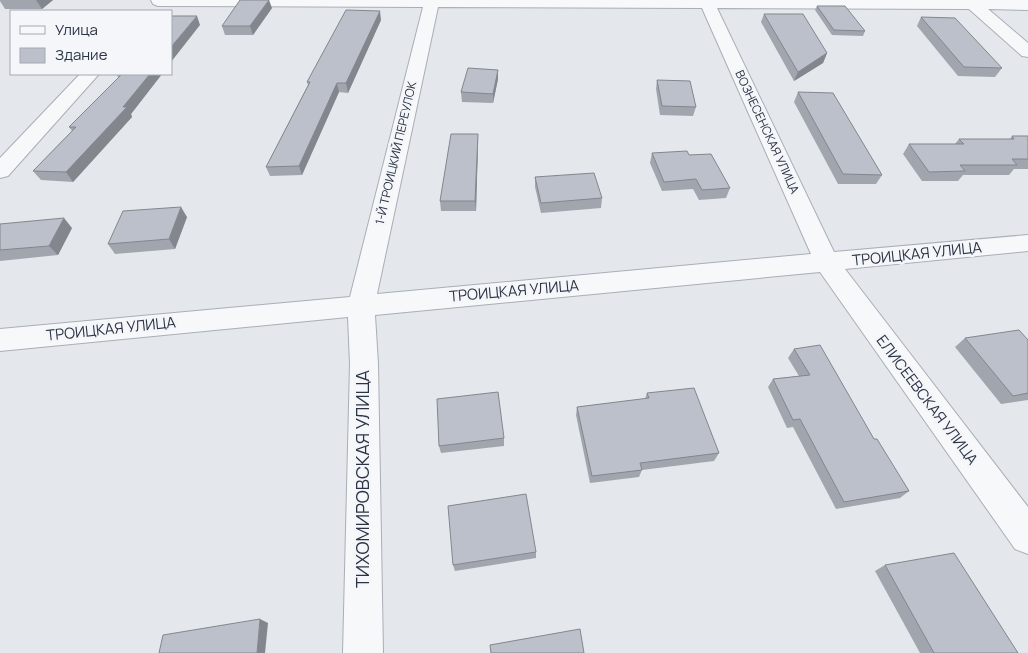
<svg xmlns="http://www.w3.org/2000/svg" width="1028" height="653" font-family="Manrope,sans-serif">
	<style>
		.lines { fill: none; stroke-linecap: round; stroke-linejoin: round }
		.street-casing { stroke: #a9aeb7; stroke-width: 2 }
		.street { fill: #f7f8fa; fill-rule: evenodd }
		.wall { fill: #a1a5ae }
		.shaded-wall { fill: #83868d }
		.building { fill: #bbc0ca; stroke: #83868d }
		.labels { text-anchor: middle; stroke-width: 5; stroke-linejoin: round; paint-order: stroke }
		.far-street-label { font-size: 12px; fill: #2b3445; stroke: #f4f6f9 }
		.street-label { font-size: 15px; fill: #2b3445; stroke: #f4f6f9 }
		.near-street-label { font-size: 18px; fill: #2b3445; stroke: #f4f6f9 }
	</style>
	<rect width="100%" height="100%" fill="#e4e7ec"/>
	<g class="lines">
		<g class="street-casing">
			<path id="street" d="M151,0h877v10l-40,-1 40,34v14l-6,-1 -53,-47 -252,-1 117,244 194,-17v16l-183,18 183,238v47l-13,-5 -195,-277 -445,43 3,49 5,289h-40l7,-289 -2,-47 -348,34v-22l350,-32 73,-290 -265,-1 -5,-2zM438,7l264,1 109,246 -434,40z
				M80,74h19l-91,102 -8,2v-20z"/>
		</g>
		<use href="#street" class="street"/>
	</g>
	<path class="wall" d="M0,0h53l-11,9h-37l-5,-8z
		M817,6l48,25 -2,5 -31,-1 -17,-25z
		M272,8l-19,27h-28l-3,-9z
		M764,14l63,39 -4,10 -29,18 -33,-59z
		M921,17l81,51 -7,9 -37,-1 -41,-50z
		M381,20l-33,73 -9,-1 -37,83 -32,1 -4,-9 42,-82 -1,-3z
		M498,70v9l-5,24 -31,-1 -1,-10z
		M116,74h46l-31,40 1,3 -59,65 -32,-2 -8,-9 39,-40 -3,-4 50,-49z
		M657,80l39,27 -3,9 -33,-1 -4,-26z
		M798,92l84,83 -6,9h-38l-44,-82z
		M478,134v10l-2,67h-35l-1,-10z
		M1012,136h16v33h-14l-5,6h-46l-5,6h-36l-19,-27 6,-10h46l4,-5h51z
		M652,153l37,2 41,33 -4,10 -27,2 -6,-11 -31,2 -12,-28z
		M535,177l67,21 -1,10 -60,5 -6,-26z
		M187,217l-12,32 -60,5 -7,-10z
		M0,224l72,4 -14,27 -58,6z
		M965,338l63,2v60l-27,4 -46,-57z
		M794,349l80,90 35,52 -9,7 -64,11 -43,-82 -6,1 -19,-41 5,-8 26,-3 -11,-18z
		M647,393l72,60 -5,8 -72,9 -3,7 -49,6 -14,-68 1,-8 68,-8z
		M504,438v8l-63,7 -2,-7z
		M536,552v6l-81,13 -2,-6z
		M885,565l133,88h-98l-45,-82z"/>
	<path class="shaded-wall" d="M36,0h17l-11,9z
		M269,0l3,8 -19,27 -3,-9z
		M380,11l1,9 -33,73 -2,-10z
		M197,16l3,9 -29,37v-15z
		M827,53l-4,10 -29,18 4,-9z
		M498,70v9l-5,24v-9z
		M150,74h12l-31,40 1,3 -59,65 -7,-10 57,-65z
		M337,83l2,9 -37,83 -3,-9z
		M478,134v10l-2,67 -1,-10z
		M181,207l6,10 -12,32 -6,-10z
		M64,218l8,10 -14,27 -9,-9z
		M260,619l8,4 -3,30h-8z"/>
	<path class="building" d="M240,0h29l-19,26h-28z
		M817,6h28l20,25 -31,-1z
		M346,10l34,1 -34,72h-9l-38,83 -33,1 44,-85h-3z
		M764,14h39l24,39 -29,19z
		M171,16h26l-26,31z
		M921,17l34,1 47,50 -38,-1z
		M468,68l30,2 -5,24 -32,-2z
		M122,74h28l-27,33h4l-61,65 -33,-1 43,-44h-7z
		M657,80l33,1 6,26 -34,-1z
		M798,92l35,1 49,82 -39,-1z
		M451,134h27l-3,67h-35z
		M1012,136h16v23h-16l5,6h-57l5,6 -36,1 -20,-28h55l-5,-5h55z
		M687,151l2,4 22,-1 19,34 -28,2 -6,-11 -32,3 -12,-29z
		M594,173l8,25 -61,5 -6,-26z
		M181,207l-12,32 -61,5 15,-33z
		M64,218l-15,28 -49,4v-26z
		M1019,330l9,10v53l-15,3 -48,-58z
		M820,345l54,94h3l32,52 -65,11 -44,-83 -7,1 -20,-41 37,-4 -16,-26z
		M694,388l25,65 -79,10 2,7 -50,6 -15,-69 72,-9 -2,-5z
		M498,392l6,46 -65,8 -2,-47z
		M526,494l10,58 -83,13 -5,-59z
		M954,553l64,100h-84l-49,-88z
		M260,619l-3,34h-98l4,-18z
		M580,629l4,24h-93l-1,-8z"/>
	<g class="labels">
		<g class="far-street-label">
			<text transform="translate(767 132) rotate(65)" y="4">ВОЗНЕСЕНСКАЯ УЛИЦА</text>
			<text transform="translate(396 153) rotate(-77)" y="4">1-Й ТРОИЦКИЙ ПЕРЕУЛОК</text>
		</g>
		<g class="street-label">
			<text transform="translate(917 254) rotate(-6)" y="5">ТРОИЦКАЯ УЛИЦА</text>
			<text transform="translate(514 291) rotate(-5)" y="5">ТРОИЦКАЯ УЛИЦА</text>
			<text transform="translate(111 329) rotate(-6)" y="5">ТРОИЦКАЯ УЛИЦА</text>
			<text transform="translate(927 400) rotate(53)" y="5">ЕЛИСЕЕВСКАЯ УЛИЦА</text>
		</g>
		<g class="near-street-label">
			<text transform="translate(363 479) rotate(-90)" y="6">ТИХОМИРОВСКАЯ УЛИЦА</text>
		</g>
	</g>
	<rect x="10" y="10" width="162" height="65" fill="#f4f6f9" stroke="#a4a8b1"/>
	<rect x="20" y="26" width="25" height="8" fill="#f7f8fa" stroke="#a4a8b1"/>
	<text x="55" y="35" font-size="15" fill="#2b3445">Улица</text>
	<rect x="20" y="48" width="25" height="15" fill="#bbc0ca" stroke="#a4a8b1"/>
	<text x="55" y="60" font-size="15" fill="#2b3445">Здание</text>
</svg>
